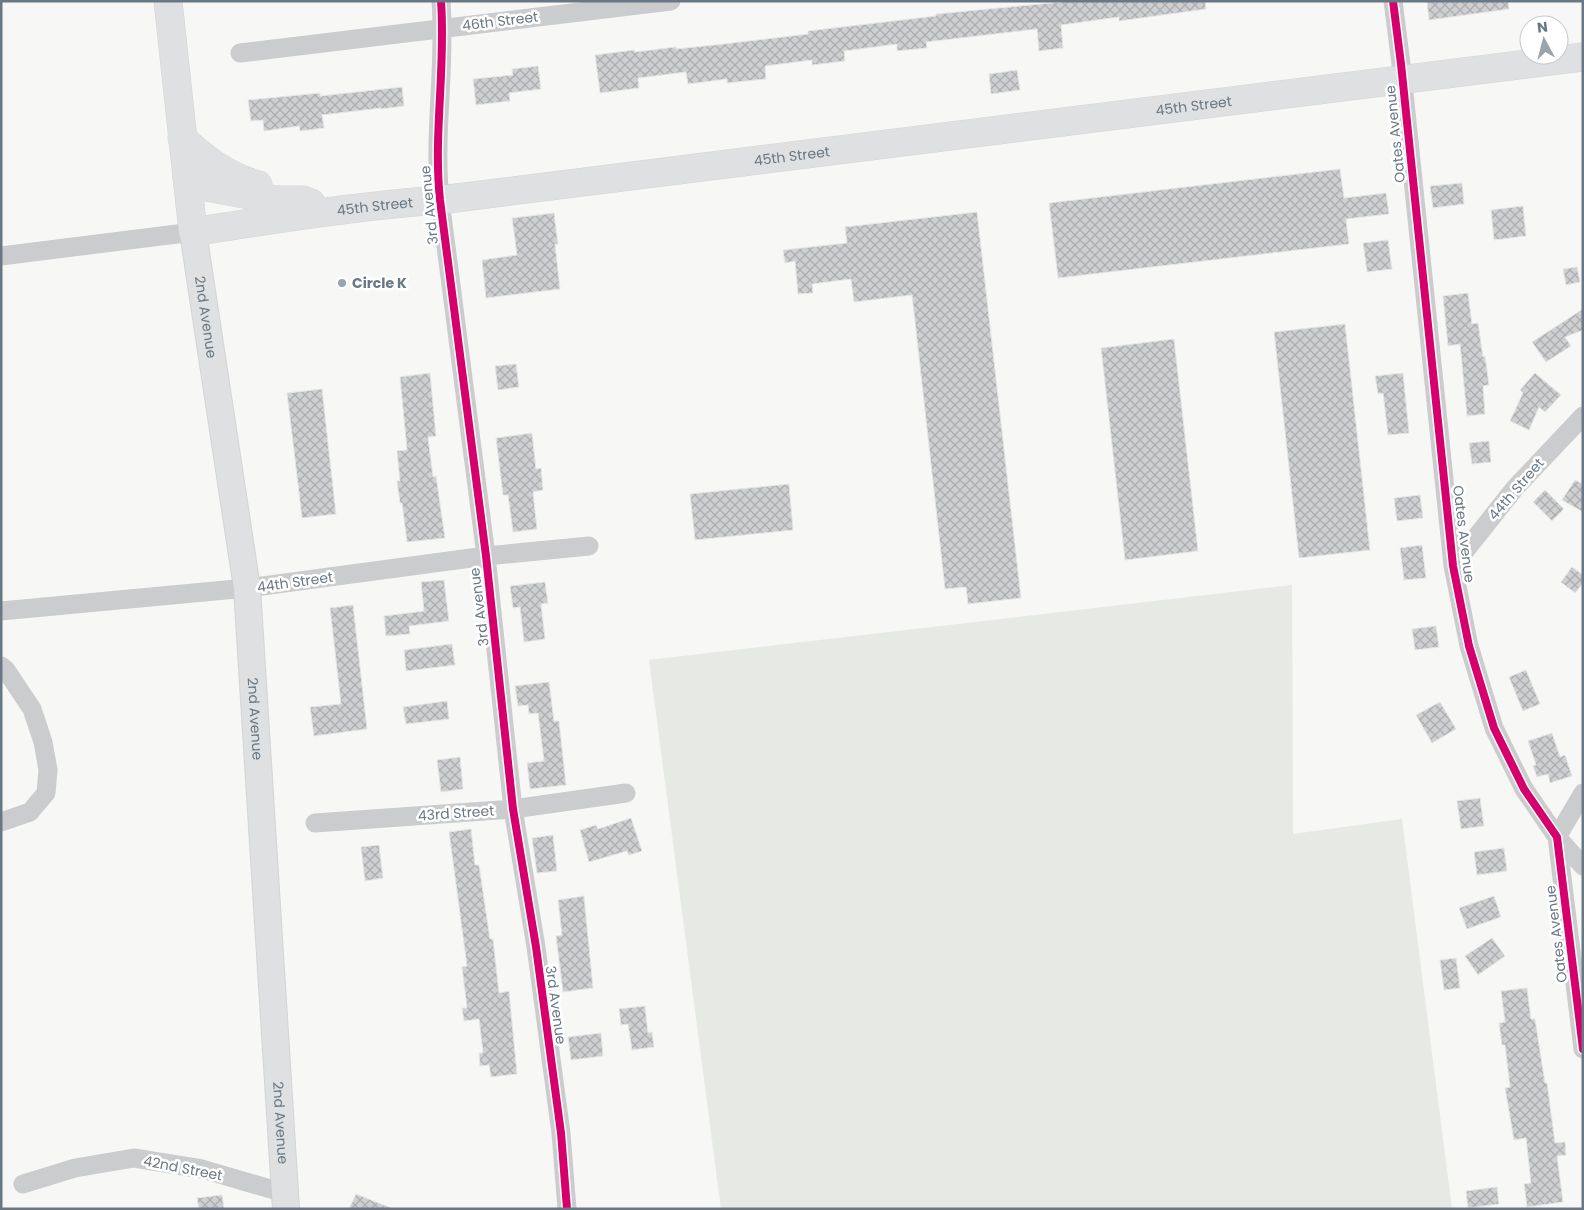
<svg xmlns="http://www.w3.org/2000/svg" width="1584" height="1210" font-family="Poppins,sans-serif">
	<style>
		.green { fill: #e6e9e4 }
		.building { fill: url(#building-cross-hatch); stroke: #e6e6e6 }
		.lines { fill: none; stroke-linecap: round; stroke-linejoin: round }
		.secondary-casing { stroke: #d3d4d5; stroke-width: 28 }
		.primary-casing { stroke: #d4d4d4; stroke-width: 29 }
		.minor { stroke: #cbcccd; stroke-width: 19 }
		.secondary { stroke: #dfe0e1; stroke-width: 26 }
		.primary { stroke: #dfe0e1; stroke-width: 28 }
		.cycleway-casing { stroke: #fff; stroke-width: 11 }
		.cycleway { stroke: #d6006c; stroke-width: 8 }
		.poi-dot { fill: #9aa4ac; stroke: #fff; stroke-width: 2 }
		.labels { text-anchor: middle; stroke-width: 5; stroke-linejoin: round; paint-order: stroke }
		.street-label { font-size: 14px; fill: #687884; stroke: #fff }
		.poi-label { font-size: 14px; font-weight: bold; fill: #687884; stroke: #fff; text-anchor: start }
	</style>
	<defs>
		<pattern id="building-cross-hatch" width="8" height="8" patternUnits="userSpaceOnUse" patternTransform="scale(1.25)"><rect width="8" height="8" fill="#cecfd0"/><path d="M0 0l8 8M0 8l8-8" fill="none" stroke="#abadae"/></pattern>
	</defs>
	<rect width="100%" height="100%" fill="#f7f7f6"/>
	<path class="green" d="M1292,585l1,249 109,-15 50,390h-731l-72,-549z"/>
	<path class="building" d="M1072,1h133l1,8 -87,12v-4l-58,8 2,23 -24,3 -2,-22 -111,13 1,6 -30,3v-7l-53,7 1,10 -33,4v-5l-47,6 1,13 -39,4v-4l-39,5 -2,-12 -48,6 1,10 -39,5 -5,-38 39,-5 1,2 41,-5v2l39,-4 93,-11v-3l128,-15v-2z
		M1427,1h81l1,8 -80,11z
		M538,66l3,23 -32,4 1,8 -34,4 -3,-26 40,-4 -1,-6z
		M1017,70l3,20 -29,4 -2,-20z
		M402,87l2,19 -23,3v-1l-59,7 2,13 -24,3 -1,-5 -35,5 -1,-11 -12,1 -3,-21 72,-7v3z
		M1340,169l4,29 42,-5 3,21 -43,5 3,25 -291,34 -9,-75z
		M1462,183l2,21 -31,4 -3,-22z
		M1523,206l3,30 -32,4 -3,-30z
		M977,212l44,386 -53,6 -2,-17 -21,2 -33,-294 -58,7 -3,-23 -39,5 1,9 -15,1 -3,-33 -10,2 -2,-13 64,-7 -2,-16z
		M554,213l4,31h-3l5,45 -74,9 -4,-38 35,-5 -5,-37z
		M1388,240l4,29 -25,3 -4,-29z
		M1577,267l3,15 -14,3 -3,-16z
		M1468,293l4,31 6,-1 5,34 2,-1 4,29 -6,1 2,28 -18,2 -7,-72 -12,2 -5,-50z
		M1583,309v21l-18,7 6,9 -25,16 -14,-20z
		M1345,324l25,226 -71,8 -25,-226z
		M1174,339l24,212 -73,9 -24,-212z
		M516,364l3,23 -21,3 -3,-24z
		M430,373l6,63 -8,1 5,40 3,-1 9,62 -38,4 -5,-39h-2l-3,-22h3l-3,-30 10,-1 -7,-73z
		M1403,373l6,60 -21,2 -5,-42 -5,1 -3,-18z
		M1535,373l26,22 -16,17 -6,-5 -10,23 -19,-9 13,-28 -3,-3z
		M322,389l14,125 -34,4 -15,-125z
		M532,433l4,36 5,-1 2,22 -10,2 4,37 -24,3 -5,-37h-5l-7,-57z
		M1489,441l2,21 -19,2 -3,-21z
		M1575,480l8,4v28l-21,-12z
		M789,484l4,46 -98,10 -5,-46z
		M1545,490l19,19 -12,12 -19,-19z
		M1420,495l3,23 -26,3 -3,-23z
		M1422,545l4,33 -22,2 -4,-32z
		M1572,567l11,8v8l-8,10 -14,-11z
		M444,580l5,41 -40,5 1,8 -24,2 -2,-20 40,-5 -3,-29z
		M545,582l3,21 -7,1 4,35 -21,3 -4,-35 -7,1 -3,-22z
		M353,605l14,124 -53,7 -4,-29 31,-3 -11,-96z
		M1436,626l3,21 -24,3 -3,-21z
		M452,644l3,21 -49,6 -2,-21z
		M1526,670l14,34 -17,7 -14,-34z
		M549,682l5,39h5l7,64 -36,4 -3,-26 17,-2 -6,-48 -9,1 -1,-9 -10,1 -3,-20z
		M447,701l2,18 -43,5 -3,-17z
		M1440,702l16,27 -24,14 -16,-28z
		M1552,733l8,24 5,-2 7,21 -22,7 -2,-9 -11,3 -4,-11 3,-1 -8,-24z
		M460,757l3,32 -22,3 -4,-32z
		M1480,798l4,28 -23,3 -4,-28z
		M631,818l11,33 -13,4 -2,-4 -38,11 -9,-32 16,-5 2,4z
		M471,829l4,36h4l11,74h3l6,54 10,-2 8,83 -26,3 -2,-12 -9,1 -1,-13h4l-4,-34 -15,2 -2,-13h5l-5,-41 5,-1 -18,-134z
		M553,835l4,36 -20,2 -5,-35z
		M379,845l4,33 -18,3 -4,-34z
		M1504,848l3,23 -30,4 -3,-23z
		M584,896l9,92 -30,4 -7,-56 6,-1 -4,-35z
		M1494,896l7,21 -34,12 -8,-21z
		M1492,938l13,18 -27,19 -13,-19z
		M1456,958l4,30 -16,2 -4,-30z
		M1527,988l4,31h4l10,64h2l8,60 10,-1 1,13 -9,1 6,46 -36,5 -3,-23 7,-1 -5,-45 -12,2 -9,-52 5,-1 -5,-42h-3l-3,-22 6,-1 -4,-31z
		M645,1006l3,27 4,-1 2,15 -22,3 -4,-26 -7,1 -2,-16z
		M601,1033l2,23 -32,4 -3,-23z
		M1497,1187l2,17 -31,4 -2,-17z
		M356,1194l35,14v1h-42z
		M222,1195l2,14h-25l-2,-11z"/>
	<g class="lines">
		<g class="secondary-casing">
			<g id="secondary">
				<path id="s1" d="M193,232l54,356 39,621"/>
			</g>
		</g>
		<g class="primary-casing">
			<g id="primary">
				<path id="s2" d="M168,1l25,231c82,-13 164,-26 247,-32l1143,-143"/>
				<path d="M182,138c23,22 46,38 76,47"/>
				<path d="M187,177l9,7 11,3 69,13h27l8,3"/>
			</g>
		</g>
		<path class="minor" d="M441,1c5,67 -8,133 -1,199l46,356 27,253 23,138 25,186 6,76
			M1393,1l8,63 52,502 16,80 25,82 30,61 33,48 26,212
			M240,53l431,-52
			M1,256l192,-24
			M1453,566l62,-78 68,-72
			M1,611l246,-23 239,-32 103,-10
			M1,666l5,4 26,39 11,33 5,28 -2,23 -16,19 -29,10
			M1583,793l-26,44 26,29
			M315,823l198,-14 113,-16
			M23,1184l52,-16 59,-10 68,11 82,24"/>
		<use href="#secondary" class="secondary"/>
		<use href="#primary" class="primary"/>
		<g class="cycleway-casing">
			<path id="cycleway" d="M441,1c5,67 -8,133 -1,199l46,356 27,253 23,138 25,186 6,76
				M1393,1l8,63 52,502 16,80 25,82 30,61 33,48 26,212"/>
		</g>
		<use href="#cycleway" class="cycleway"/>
	</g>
	<circle class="poi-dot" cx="342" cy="283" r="5"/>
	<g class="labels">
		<g class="street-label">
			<text transform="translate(500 21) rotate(-7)" y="5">46th Street</text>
			<text dy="5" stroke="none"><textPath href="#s2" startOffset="1241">45th Street</textPath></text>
			<text transform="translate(1395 134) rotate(-96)" y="5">Oates Avenue</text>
			<text dy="5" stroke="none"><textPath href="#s2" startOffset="836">45th Street</textPath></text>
			<text transform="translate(429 205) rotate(-96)" y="5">3rd Avenue</text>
			<text dy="5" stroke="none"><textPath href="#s2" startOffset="416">45th Street</textPath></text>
			<text dy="5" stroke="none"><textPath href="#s1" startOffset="86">2nd Avenue</textPath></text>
			<text transform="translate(1516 489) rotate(-49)" y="5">44th Street</text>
			<text transform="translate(1464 534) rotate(83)" y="5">Oates Avenue</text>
			<text transform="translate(295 582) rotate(-8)" y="5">44th Street</text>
			<text transform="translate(479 607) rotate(-97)" y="5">3rd Avenue</text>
			<text dy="5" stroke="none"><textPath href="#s1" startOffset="491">2nd Avenue</textPath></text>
			<text transform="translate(456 813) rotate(-4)" y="5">43rd Street</text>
			<text transform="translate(1556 934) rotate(-97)" y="5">Oates Avenue</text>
			<text transform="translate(556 1005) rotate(82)" y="5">3rd Avenue</text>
			<text dy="5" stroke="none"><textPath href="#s1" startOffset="896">2nd Avenue</textPath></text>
			<text transform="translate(183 1168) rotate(11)" y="5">42nd Street</text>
		</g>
		<g class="poi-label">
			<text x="352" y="288">Circle K</text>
		</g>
	</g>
	<rect width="1584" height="1210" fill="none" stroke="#687884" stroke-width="5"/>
	<g transform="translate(1544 40) rotate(353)"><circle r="24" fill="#ffffff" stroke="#c3c9ce"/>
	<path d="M0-4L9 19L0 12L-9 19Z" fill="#9aa4ac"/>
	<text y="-8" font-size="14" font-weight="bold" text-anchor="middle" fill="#687884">N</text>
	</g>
</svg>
